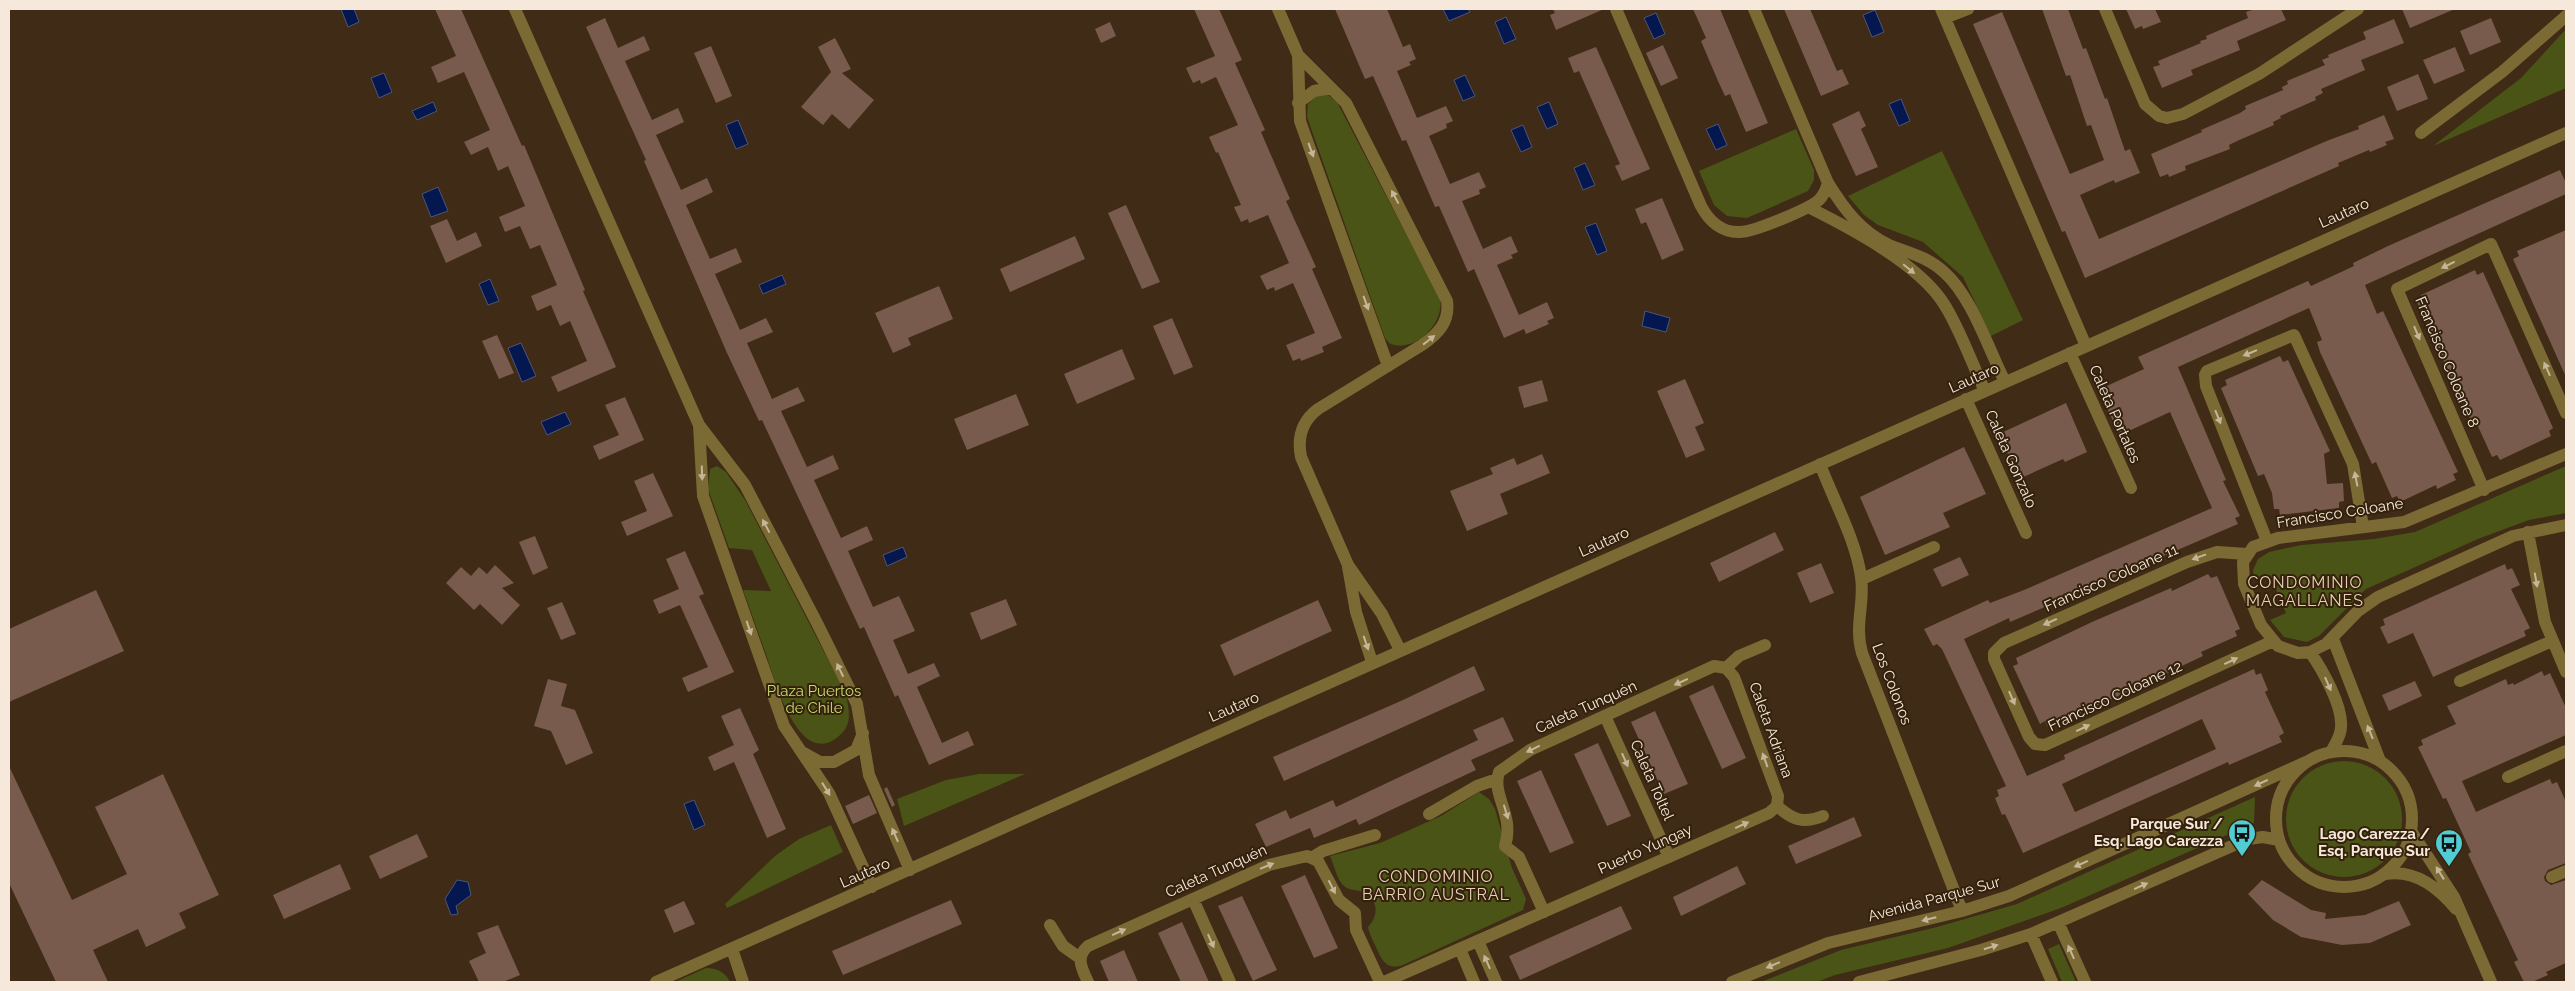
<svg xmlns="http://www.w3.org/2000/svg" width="2575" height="991" font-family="Raleway,sans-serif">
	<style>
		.green { fill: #4a5416 }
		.water { fill: #04174f; stroke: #4d5679 }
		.building { fill: #785b4c; fill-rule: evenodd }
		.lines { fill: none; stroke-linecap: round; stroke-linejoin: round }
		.minor { stroke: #7c6a35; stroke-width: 12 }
		.oneway { fill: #c5b699 }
		.labels { text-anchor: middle; stroke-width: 4; stroke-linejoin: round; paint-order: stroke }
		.street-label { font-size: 15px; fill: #f6e9dc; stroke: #34210b }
		.park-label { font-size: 15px; fill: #c5da6e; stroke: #34210b }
		.poi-label { font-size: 15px; font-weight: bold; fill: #f6e9dc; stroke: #34210b; text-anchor: end }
		.neighbourhood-label { font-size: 16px; letter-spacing: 1px; fill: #ead0b7; stroke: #34210b }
	</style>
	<rect width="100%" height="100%" fill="#3f2b16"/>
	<path class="green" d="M2566,29v59l-133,58 88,-68z
		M1317,95h11l9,7 103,197c5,25 -27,56 -51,44l-4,-5 -78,-221 1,-13z
		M1796,129l18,41v10l-6,11 -61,27 -20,-2 -13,-11 -15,-34z
		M1942,151l81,169 -32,16 -28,-59 -40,-35 -45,-17 -14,-10 -16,-19z
		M717,466l9,6 19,28 101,194c3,16 7,31 -7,42 -40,35 -65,-58 -73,-82 -8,-21 -15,-43 -23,-64l28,1 -19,-41 -23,-2 -21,-59 2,-20z
		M2566,466v47l-37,7 -51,19 -112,50 -47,47 -12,6 -23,-5 -14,-17 16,-7 -16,-38 -16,5 -1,-10 5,-11 11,-7 32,-7 73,-6 41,-7z
		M2286 819a58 58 0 1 1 116 0a58 58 0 1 1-116 0Z
		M979,774h46l-121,52 -7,-27 49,-19z
		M1479,792l10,7 6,10 17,59 14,31 -3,11 -120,55c-18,6 -22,-7 -28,-20 -3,-6 -6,-12 -7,-18 11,-12 11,-28 -6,-35 -7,-3 -13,-1 -19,-7 -6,-6 -9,-20 -13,-29l50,-13 61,-27z
		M2255,797l-1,26 -193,85 -113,40 -113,27 -18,7h-56l80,-32 96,-23 80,-23z
		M831,825l12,27 -116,56 -2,-4 50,-48 24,-17z
		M2059,944l17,38h-14l-14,-33z
		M706,968c11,0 19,4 24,14h-55z"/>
	<path class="water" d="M341,9h13l5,13 -11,5z
		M1443,9h25l2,3 -21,9z
		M1875,10l9,22 -12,5 -9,-22z
		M1656,13l9,21 -11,5 -10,-21z
		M1506,17l10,22 -12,5 -9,-22z
		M384,73l8,19 -13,6 -8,-20z
		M1465,75l10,21 -12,5 -9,-21z
		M1901,99l9,22 -11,5 -10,-22z
		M433,102l4,9 -20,9 -5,-9z
		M1549,102l9,22 -11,5 -10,-22z
		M738,120l10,24 -12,5 -10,-24z
		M1718,124l9,21 -11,5 -10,-21z
		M1523,125l9,22 -11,5 -10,-22z
		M1585,163l10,22 -12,5 -9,-22z
		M438,187l10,24 -17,6 -9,-23z
		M1596,223l11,28 -10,4 -12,-28z
		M782,275l4,9 -23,10 -4,-9z
		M490,279l9,22 -11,4 -9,-21z
		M1645,311l25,7 -4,14 -24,-6z
		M521,343l15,33 -14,6 -14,-34z
		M565,412l6,12 -24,11 -6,-13z
		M903,547l4,10 -20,9 -4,-11z
		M694,800l11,25 -11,5 -10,-26z
		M457,880l11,2 3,13 -15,11 2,8 -7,1 -6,-16z"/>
	<path class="building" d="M435,9h26l61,137 2,-1 61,145 -2,1 33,76 -58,25 -7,-15 36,-16 -17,-40 -10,5 -9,-21 -14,6 -6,-15 26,-11 -17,-40 -10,4 -10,-23 -15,6 -6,-15 26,-11 -17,-40 -10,5 -10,-24 -17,8 -7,-13 26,-12 -26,-58 -26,11 -7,-16 25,-11z
		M1194,9h25l23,51 -7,3 30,67 -4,2 29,67 -4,2 30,66 -4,2 30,69 -20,9 2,5 -23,9 -1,-3 -7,3 -7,-16 29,-12 -22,-50 -18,8 -1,-4 -7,3 -7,-14 29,-13 -21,-48 -19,8 -1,-4 -7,3 -7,-15 7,-2 -23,-53 -2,1 -7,-16 29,-12 -22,-48 -15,7 -1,-4 -7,3 -7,-15 29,-12z
		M1335,9h52l16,38 7,-3 6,15 -7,3 2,3 -14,6 20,47 29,-12 7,15 -7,3 1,4 -18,8 21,48 29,-12 7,15 -7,3 1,4 -18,7 21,48 28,-13 7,16 -7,3 2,3 -16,7 22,50 28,-13 7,16 -7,3 2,3 -23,10 -2,-5 -20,9 -30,-69 -6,3 -29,-66 -4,1 -29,-67 -4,1 -29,-65 -8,3z
		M1553,9h51l-48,21 -6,-15 5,-2z
		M1693,9h27l48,114 -22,9 -16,-38 -5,2 -7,-15 -17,-40 5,-3z
		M1784,9h26l27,62 5,-2 7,15 -28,12z
		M2042,9h26l15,40 3,-1 19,51 2,-1 18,53 5,-2 10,24 -25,10 -1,-3 -34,15 19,44 230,-99 30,-11 -1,-3 26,-11 10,24 -9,3 2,3 -17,7 -1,-2 -31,13 1,3 -254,112 -20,-47 -3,1 -89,-208 29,-12 68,162 34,-14 -13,-35 -4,1 -17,-51 -4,1z
		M2126,9h29l6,13 -18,7 -1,-3 -7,3z
		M2255,9h26l5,11 -49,21 3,9 -49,20 2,5 -31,13 -9,-21 7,-2 -2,-4 43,-18 -1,-2 7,-2 -1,-3 42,-18 -2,-6z
		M2402,9h53l-45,19z
		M605,18l13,30 26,-12 6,14 -25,11 27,59 26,-12 6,14 -28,13 25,55 26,-12 6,14 -27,13 24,54 26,-11 6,14 -27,12 25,56 26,-12 7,14 -26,11 25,56 26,-12 7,14 -24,10 26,56 26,-12 6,14 -25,11 27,58 26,-12 6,14 -25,11 25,56 26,-11 16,35 -22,9 15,34 26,-11 6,13 -23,11 25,56 26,-12 6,14 -45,20 -31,-70 -3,2 -31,-70 -4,2 -98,-209 -3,1 -32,-68 -83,-192 2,-1 -60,-133z
		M2491,18l10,24 -31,13 -10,-24z
		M2394,19l10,24 -43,17 4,10 -44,19 2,4 -8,4 1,3 -36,16 1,2 -8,4 1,3 -37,16 -8,4 1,4 -45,17 1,4 -17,7 -1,-3 -8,3 -9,-23 51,-22 -1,-2 39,-17 6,-4 -1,-3 38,-16 -1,-3 6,-3 -1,-3 38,-16 -3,-5 7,-3 -1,-2 38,-16 -3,-7z
		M1110,22l6,14 -15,7 -6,-14z
		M835,38l16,31 -9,4 32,27 -25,29 -17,-15 -9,11 -22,-18 30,-35 -13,-25z
		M1663,45l15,33 -17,8 -15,-33z
		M711,46l21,50 -16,7 -22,-50z
		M1596,47l54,122 -28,12 -7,-15 5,-2 -41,-93 -5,2 -6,-15z
		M2455,47l10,24 -31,13 -11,-24z
		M2418,74l10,25 -31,12 -10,-24z
		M1859,111l7,15 -5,3 17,38 -22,9 -24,-52z
		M2560,170l6,13v11l-201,91 12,29 6,-3 9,19 66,142 -5,2 3,6 -19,9 -1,-4 -36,17 -3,-6 -5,2 -16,-36 -4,2 -52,-112 -3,-10 5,-2 -13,-32 -131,59 48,113 -3,1 17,35 -5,2 3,6 -228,98 -1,-4 -45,21 63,137 38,-17 -1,-4 190,-86 2,6 5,-2 7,17 -3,2 19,41 -5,3 3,6 -53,23 -1,-3 -205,91 -18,-39 -3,1 -7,-17 4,-2 -2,-6 9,-4 -64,-137 -5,-5 -4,2 -9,-17 64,-29 2,3 34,-13 188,-82 -42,-96 -50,23 -22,-45 46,-21 -6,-12 170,-76 3,5 43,-20 -1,-3 35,-17zM2202,719l14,30 -141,63 -13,-28z
		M1662,198l22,52 -22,10 -16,-38 -5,2 -6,-15z
		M1126,205l34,77 -18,7 -34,-76z
		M447,219l10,22 19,-9 6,14 -36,17 -16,-37z
		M2566,230v147l-53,-118 6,-3 -2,-5z
		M1075,236l10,23 -75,33 -10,-23z
		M2475,270l2,5 6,-3 70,156 -4,3 2,5 -51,24 -3,-5 -5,2 -16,-35 -4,1 -55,-121 6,-3 -2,-4z
		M939,286l14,33 -45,19 3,7 -18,8 -18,-40z
		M1172,318l21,49 -19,8 -21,-49z
		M497,335l17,38 -15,6 -17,-38z
		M1122,349l13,30 -58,25 -13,-30z
		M2280,356l3,6 5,-2 42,91 -6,3 3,30 16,-1 1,18 -5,1v6l-59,7 -1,-6h-5l-2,-16 -8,-19 -6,2 -37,-88 6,-3 -2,-5z
		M1685,379l19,44 -9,4 10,23 -19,8 -29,-67z
		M1542,380l6,21 -24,7 -6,-21z
		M1016,394l13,31 -62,25 -13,-31z
		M625,397l19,43 -45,20 -6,-14 26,-11 -14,-30z
		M2066,403l21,49 -22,10 -2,-3 -44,20 -20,-45z
		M1964,447l22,47 -43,19 7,14 -65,28 -25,-58z
		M1542,454l8,19 -50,21 8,20 -41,17 -17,-40 43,-17 -3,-6 24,-10 3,7z
		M653,473l20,43 -46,20 -6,-14 26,-11 -13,-30z
		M1775,532l9,18 -65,32 -9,-19z
		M535,536l13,32 -15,7 -14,-33z
		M685,551l19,43 -5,2 35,76 -46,20 -6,-14 26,-11 -28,-62 -21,9 -6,-14 26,-11 -13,-30z
		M1960,557l9,18 -27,12 -9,-18z
		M1821,563l13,30 -24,10 -13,-30z
		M2505,564l2,6 5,-2 8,17 -9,4 19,39 -6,3 2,5 -93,41 -20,-44 -25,11 -8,-17 5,-2 -2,-6z
		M495,565l19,18 -12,5 18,17 -18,20 -22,-21 -6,6 -28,-27 15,-16 10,9 8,-9 8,7z
		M2208,574l3,4 6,-2 4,9 19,44 -5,2 2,5 -36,16 2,4 -87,41 -68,30 -3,-6 -5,3 -27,-58 5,-2 -2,-6 76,-36 79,-34 1,3z
		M96,590l28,61 -115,51v-73z
		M1006,599l11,26 -36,15 -11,-27z
		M1318,600l14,31 -98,45 -14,-31z
		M562,602l14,32 -15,6 -14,-32z
		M1474,666l11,24 -201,91 -11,-24 130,-57z
		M2542,671l2,5 6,-3 16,35v27l-104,46 14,31 74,-33 2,5 5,-2 9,20v61l-18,7 -4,7 1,4 6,4 15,-5v83l-20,9 2,3 -16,7h-8l-10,-20 4,-2 -50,-106 3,-2 -25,-54 -3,1 -25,-52 5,-2 -2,-5 35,-16 -9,-18 59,-27 2,6 5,-2 1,2z
		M548,679l19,5 -6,22 14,4 18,43 -27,12 -15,-34 -17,-5z
		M2415,681l7,15 -33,15 -7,-16z
		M1713,685l33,73 -24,11 -33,-73z
		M740,708l19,42 -6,4 33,75 -19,9 -33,-76 -20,9 -6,-14 26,-12 -13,-29z
		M1655,711l33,73 -24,10 -33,-72z
		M1503,717l11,24 -43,19 5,10 -117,55 -3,-6 -42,19 -4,-10 -44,19 -11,-23 31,-14 4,9 43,-19 3,7 142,-67 -5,-10z
		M1598,743l33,73 -24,10 -33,-72z
		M9,766l63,134 55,-26 -32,-67 68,-33 56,121 -40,18 7,15 -40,19 -8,-18 -45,21 15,32h-52l-47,-99z
		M1541,770l33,73 -24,10 -33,-72z
		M887,787l8,18 -3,2 -8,-18z
		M869,795l8,18 -24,11 -8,-18z
		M1854,817l8,19 -66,28 -8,-18z
		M417,834l11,23 -48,22 -11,-23z
		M340,864l11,25 -67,30 -11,-24z
		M1737,866l9,18 -65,32 -8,-19z
		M1305,875l33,73 -24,10 -33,-72z
		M2262,880l49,30 15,3 -1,6 40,-4 34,-14 12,24 -41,18 -28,2 -41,-8 -28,-17 -25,-26z
		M1242,896l35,74 -24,11 -35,-75z
		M951,900l11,24 -119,51 -11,-24z
		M684,901l11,23 -21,9 -10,-23z
		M1621,906l11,23 -112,51 -11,-24z
		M1182,922l27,60h-28l-23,-49z
		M498,925l22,50 -17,7h-24l-10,-21 17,-8 -9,-20z
		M1124,950l14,32h-29l-9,-21z"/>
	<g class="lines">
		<path class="minor" d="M515,9l184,416 46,60 73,140 39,79 12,71 41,95
			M1278,9l20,46 48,48 101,198c3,21 -9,33 -25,44l-104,64c-16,12 -21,28 -17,48l47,108 34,49 18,36
			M1616,9l85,197c8,15 21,27 39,26 14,0 69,-23 79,-32 5,-5 7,-10 9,-17
			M1754,9l74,174c16,26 33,49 61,62 20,8 39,12 55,27 28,25 44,76 61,110
			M1941,9l145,337
			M2105,9l40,95 14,12 8,2 16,-4 76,-40 99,-65
			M1945,18l23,-9
			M1298,55l2,66 88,245
			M1298,103l16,-12 17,-3
			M2421,133l81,-61 64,-56
			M1808,207c42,21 111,57 136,97 16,25 28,60 41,87
			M2070,353l61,135
			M1966,399l60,134
			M699,425l4,71 81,230 45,67 43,94
			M2566,454l-162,68 -126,16 -25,9 -10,15 1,22 17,41 17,21 20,7 12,-1 16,-8 32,-33 20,-14 135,-61 53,-11
			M1820,464c13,35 36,76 41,113 4,26 -7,48 1,76l100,258
			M2484,490l-87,-201 94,-45 75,169
			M2528,532l17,90 21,50
			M2267,541l-61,-155 -1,-11 2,-4 87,-36 59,129 10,63
			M2247,554l-30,-2 -30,10 -183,81 -10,10v6l35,78 6,7 10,1 228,-104
			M1348,567l8,45 16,50
			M1862,579l72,-32
			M2333,639l47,122
			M2310,652c12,17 33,54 31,75 0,9 -6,17 -10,25
			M1726,668l8,9 44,119 -1,10
			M1726,668l13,-12 26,-11
			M2460,681l92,-40
			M1605,716l64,141
			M2276 819a68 68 0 1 1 136 0a68 68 0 1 1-136 0Z
			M802,752l18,10h14l22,-12 7,-17
			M2508,777l58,-26
			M1777,806c16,14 26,18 46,10
			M1429,814l48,-28 20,-7
			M2411,831l43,66 37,85
			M1313,857l10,-6 52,-16
			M2385,874c29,-5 53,13 71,35
			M2552,877l14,-6
			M1193,899l37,83
			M1544,912l-25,-55 -14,-11c10,-31 -14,-51 -6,-74l31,-22 184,-84 12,2
			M2058,922l27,60
			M1050,925l13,21 17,12
			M2031,934l21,48
			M1478,941l18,41
			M732,949l11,33
			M1460,949l14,33
			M656,982l1910,-849
			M1088,982c-6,-13 -13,-25 0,-36l181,-81 38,-9 11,5 21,39 16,13 1,17 24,52
			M1384,982l385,-169 8,-7
			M1732,982l96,-39 134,-32 47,-15 297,-134
			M1859,982l122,-32 50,-16 217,-95 15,-2 16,3"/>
	</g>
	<defs><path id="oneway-solid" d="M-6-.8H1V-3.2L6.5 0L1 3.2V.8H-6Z" transform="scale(1.25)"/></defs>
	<g class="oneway">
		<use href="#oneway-solid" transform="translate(1311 150) rotate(70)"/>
		<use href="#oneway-solid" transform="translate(1395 197) rotate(-118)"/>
		<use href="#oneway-solid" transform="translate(2448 265) rotate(154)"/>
		<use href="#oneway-solid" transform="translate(1909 269) rotate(39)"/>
		<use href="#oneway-solid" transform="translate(1366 303) rotate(70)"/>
		<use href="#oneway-solid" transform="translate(2417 333) rotate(67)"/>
		<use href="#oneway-solid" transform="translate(1429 340) rotate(-38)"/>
		<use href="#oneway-solid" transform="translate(2250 353) rotate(158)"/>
		<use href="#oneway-solid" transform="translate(2547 369) rotate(-114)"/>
		<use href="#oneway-solid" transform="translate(2218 417) rotate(68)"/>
		<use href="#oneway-solid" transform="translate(702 473) rotate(88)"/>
		<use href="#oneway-solid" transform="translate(2356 479) rotate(-101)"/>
		<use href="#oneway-solid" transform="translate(766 526) rotate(-118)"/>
		<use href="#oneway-solid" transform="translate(2199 557) rotate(160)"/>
		<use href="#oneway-solid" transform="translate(2536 580) rotate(80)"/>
		<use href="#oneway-solid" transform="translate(2050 622) rotate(156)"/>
		<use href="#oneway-solid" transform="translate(749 628) rotate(71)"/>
		<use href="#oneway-solid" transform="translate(1366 643) rotate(71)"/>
		<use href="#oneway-solid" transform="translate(2231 661) rotate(-25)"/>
		<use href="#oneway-solid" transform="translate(840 670) rotate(-116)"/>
		<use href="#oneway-solid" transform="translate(1681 682) rotate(156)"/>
		<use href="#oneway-solid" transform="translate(2328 684) rotate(66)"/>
		<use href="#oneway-solid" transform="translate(2012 698) rotate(66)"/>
		<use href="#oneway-solid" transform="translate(2083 728) rotate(-25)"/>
		<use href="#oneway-solid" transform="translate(2370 732) rotate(-112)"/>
		<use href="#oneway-solid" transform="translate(1533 749) rotate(154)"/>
		<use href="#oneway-solid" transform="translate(1625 760) rotate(66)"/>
		<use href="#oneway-solid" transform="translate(1765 760) rotate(-110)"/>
		<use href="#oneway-solid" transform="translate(2261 783) rotate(155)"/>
		<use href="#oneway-solid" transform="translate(826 789) rotate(58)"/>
		<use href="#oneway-solid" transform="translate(1506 812) rotate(73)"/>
		<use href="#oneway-solid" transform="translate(1742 825) rotate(-24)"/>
		<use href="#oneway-solid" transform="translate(895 835) rotate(-114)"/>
		<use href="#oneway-solid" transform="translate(2081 864) rotate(156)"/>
		<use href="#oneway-solid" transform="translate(1267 866) rotate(-22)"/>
		<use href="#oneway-solid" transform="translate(2440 873) rotate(-122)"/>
		<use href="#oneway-solid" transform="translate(2141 886) rotate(-24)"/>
		<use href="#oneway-solid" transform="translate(1332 887) rotate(63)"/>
		<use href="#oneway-solid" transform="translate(1929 919) rotate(166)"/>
		<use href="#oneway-solid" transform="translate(1119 932) rotate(-24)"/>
		<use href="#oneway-solid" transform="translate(1211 941) rotate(66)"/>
		<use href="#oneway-solid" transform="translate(1991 947) rotate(-17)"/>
		<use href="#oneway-solid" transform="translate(2071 952) rotate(-114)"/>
		<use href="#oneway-solid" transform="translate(1487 962) rotate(-114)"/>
		<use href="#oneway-solid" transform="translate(1773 965) rotate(157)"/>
	</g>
	<defs>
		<g id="bus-pin" transform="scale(1.4375)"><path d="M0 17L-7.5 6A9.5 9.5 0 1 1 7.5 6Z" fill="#51ccd2" stroke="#34210b"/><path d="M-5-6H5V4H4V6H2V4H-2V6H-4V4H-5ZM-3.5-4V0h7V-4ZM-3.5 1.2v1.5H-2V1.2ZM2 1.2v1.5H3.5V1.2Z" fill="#111"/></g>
	</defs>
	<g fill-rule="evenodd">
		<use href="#bus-pin" x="2242" y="833"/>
		<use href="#bus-pin" x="2449" y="843"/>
	</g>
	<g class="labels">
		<g class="street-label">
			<text transform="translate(2344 213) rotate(-24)" y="5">Lautaro</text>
			<text transform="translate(2447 362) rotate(67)" y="5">Francisco Coloane 8</text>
			<text transform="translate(1974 378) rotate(-24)" y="5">Lautaro</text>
			<text transform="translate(2115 414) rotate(66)" y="5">Caleta Portales</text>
			<text transform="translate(2011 459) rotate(66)" y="5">Caleta Gonzalo</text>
			<text transform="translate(2340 513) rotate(-9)" y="5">Francisco Coloane</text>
			<text transform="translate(1604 542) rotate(-24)" y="5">Lautaro</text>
			<text transform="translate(2111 578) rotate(-24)" y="5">Francisco Coloane 11</text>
			<text transform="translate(1892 684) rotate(69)" y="5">Los Colonos</text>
			<text transform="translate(2115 696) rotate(-25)" y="5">Francisco Coloane 12</text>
			<text transform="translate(1234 707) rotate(-24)" y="5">Lautaro</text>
			<text transform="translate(1586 707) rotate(-24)" y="5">Caleta Tunquén</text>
			<text transform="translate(1771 730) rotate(70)" y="5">Caleta Adriana</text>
			<text transform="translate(1652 780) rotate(66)" y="5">Caleta Toltel</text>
			<text transform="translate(1645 849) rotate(-24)" y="5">Puerto Yungay</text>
			<text transform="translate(1216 871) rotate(-24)" y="5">Caleta Tunquén</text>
			<text transform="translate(865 873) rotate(-24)" y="5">Lautaro</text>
			<text transform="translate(1934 899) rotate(-15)" y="5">Avenida Parque Sur</text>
		</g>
		<g class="park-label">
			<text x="814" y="696">Plaza Puertos<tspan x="814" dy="17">de Chile</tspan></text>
		</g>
		<g class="poi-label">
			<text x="2223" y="829">Parque Sur /<tspan x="2223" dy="17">Esq. Lago Carezza</tspan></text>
			<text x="2430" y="839">Lago Carezza /<tspan x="2430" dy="17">Esq. Parque Sur</tspan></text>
		</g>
		<g class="neighbourhood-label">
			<text x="2305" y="588">CONDOMINIO<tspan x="2305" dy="18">MAGALLANES</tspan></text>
			<text x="1436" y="882">CONDOMINIO<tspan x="1436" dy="18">BARRIO AUSTRAL</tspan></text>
		</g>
	</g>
	<rect width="2575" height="991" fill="none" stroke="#f6e9dc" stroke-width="20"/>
</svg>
